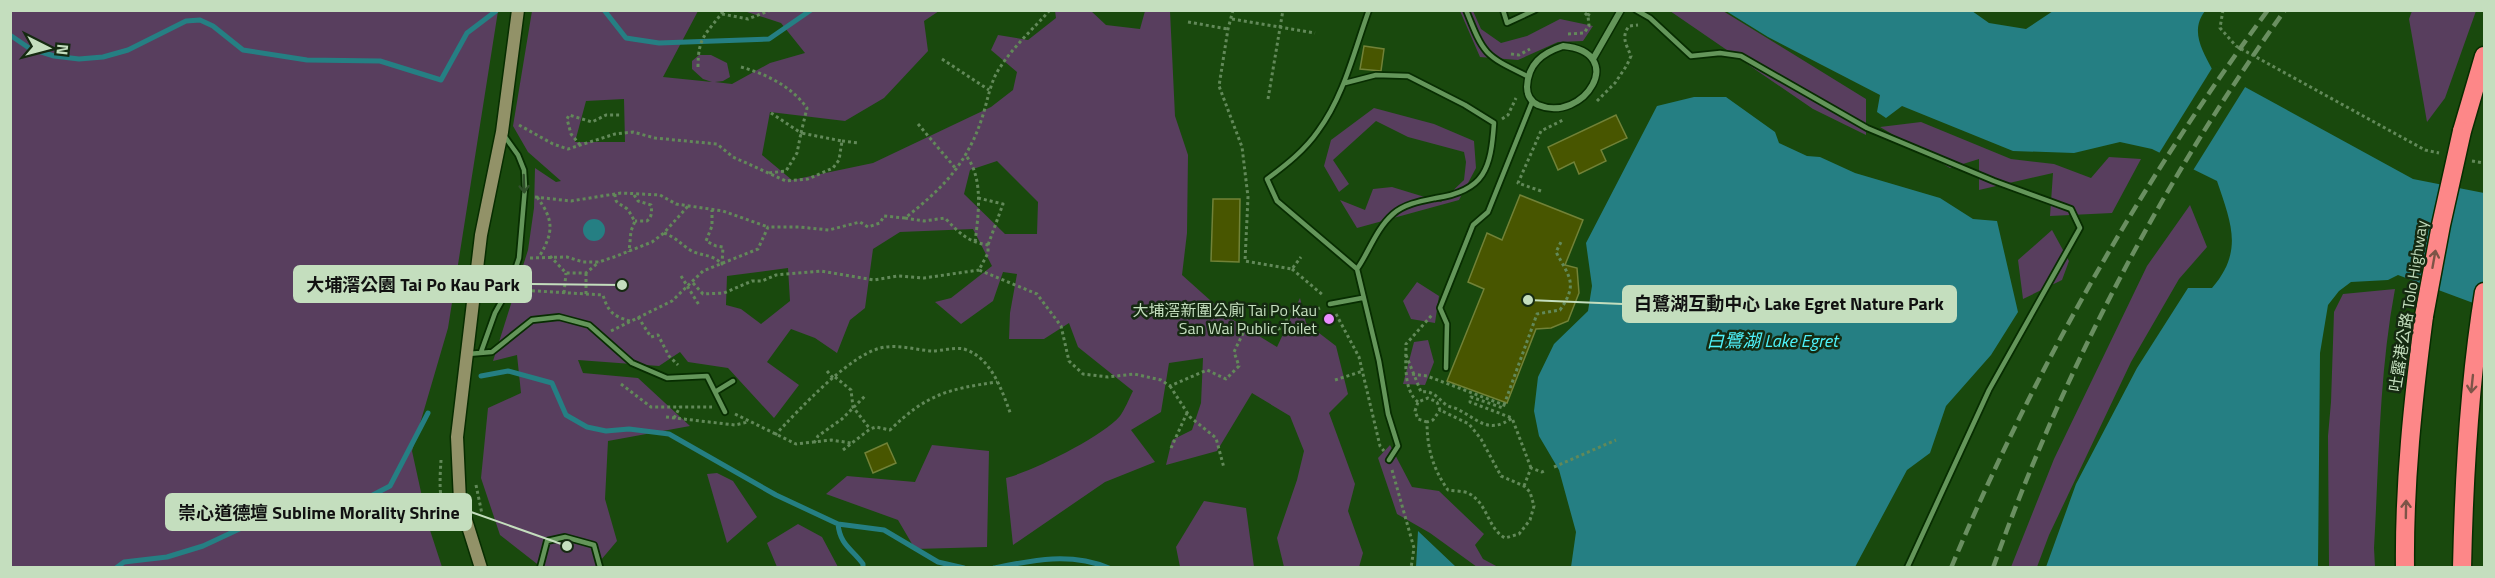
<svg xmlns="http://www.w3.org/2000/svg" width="2495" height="578" font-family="'Titillium Web','Noto Sans TC',sans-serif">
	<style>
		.green { fill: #583e5e; fill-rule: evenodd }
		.water { fill: #257f83 }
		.pier { fill: #19490d }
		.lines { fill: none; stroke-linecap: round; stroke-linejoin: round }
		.stream { stroke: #257f83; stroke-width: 5 }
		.building { fill: #485600; stroke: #718237; stroke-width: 1.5 }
		.lane-casing { stroke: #072d01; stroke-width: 8 }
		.street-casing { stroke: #072d01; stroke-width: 9 }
		.secondary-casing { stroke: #072d01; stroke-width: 15 }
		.highway-casing { stroke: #072d01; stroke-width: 21 }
		.path { stroke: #628959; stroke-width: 3; stroke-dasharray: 3 3; stroke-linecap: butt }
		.lane { stroke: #64965a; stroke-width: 4.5 }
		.street { stroke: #64965a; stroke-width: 6 }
		.secondary { stroke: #929268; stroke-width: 12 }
		.highway { stroke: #fd8788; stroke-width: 18 }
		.rail { stroke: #6a8f61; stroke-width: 4.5; stroke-dasharray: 12 6; stroke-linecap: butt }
		.highway-bridge-casing { stroke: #072d01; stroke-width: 21; stroke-linecap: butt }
		.highway-bridge { stroke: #fd8788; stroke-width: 18 }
		.oneway { stroke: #31502b }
		.oneway2 { stroke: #7d5447 }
		.poi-dot { fill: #e98dfe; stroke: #152a11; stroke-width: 2 }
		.labels { text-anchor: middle; stroke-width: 5; stroke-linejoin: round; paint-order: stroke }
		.street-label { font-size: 16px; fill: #c4debe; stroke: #152a11 }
		.poi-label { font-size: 16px; fill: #c4debe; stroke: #152a11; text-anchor: end }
		.water-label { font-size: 18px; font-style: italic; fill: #4ef2fa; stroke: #152a11 }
		.leader { fill: none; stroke: #c4debe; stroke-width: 2 }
		.callout-dot { fill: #c4debe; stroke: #152a11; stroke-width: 2 }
		.callout { fill: #c4debe; stroke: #c4debe; stroke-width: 2 }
		.callout-label { font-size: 18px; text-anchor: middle; font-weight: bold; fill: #111 }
	</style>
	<rect width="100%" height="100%" fill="#19490d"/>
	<path class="green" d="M10,11h488l-50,317 -36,123 16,73 14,43h-431z
		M532,11h166l-35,66 49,5 -9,-3 -11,-10v-8l7,-6h12l16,8 3,14 -7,4 -8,1 17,2 38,-21 35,-10 -24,-30 -37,-12h195l-15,10 4,30 -44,47 -39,23 -75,-9 -8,43 30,25 81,-17 118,-56 22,-17 4,-18 -26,-22 7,-15 30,5 28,-22 -1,-7h36l15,14 34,4 5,-18h25l5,105 13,39 -1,78 -5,42 48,43 47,29 23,-49 6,25 30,23 12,48 -19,19 26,71 -7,27 15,42 -4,14h-75l-7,-29 20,-58 7,-29 -14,-35 -38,-23 -35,58 -51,14 6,-25 20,-10 9,-27 2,-45 -34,5 -8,49 -30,18 24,32 -50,20 -92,63 -7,-67c27,-7 96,-41 114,-62 5,-7 9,-17 13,-25l-55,-44 -9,-24 -25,16h-35l1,-26 7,-39 -14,-2 -10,29 -32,23 -26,-22 16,-4 41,-32 -19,-37 -73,3 -27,17 -8,59 -15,12 -13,33 -22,-15 -24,-9 -24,33 32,23 -25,33 -46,-50 -40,-6 -8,-10 -21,14 -81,-6 5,13 55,5 52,48 -82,15 -3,58 12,42 -22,26h-54l-41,-32 -19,-57 7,-70 33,-15 -4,-38 -24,6 35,-111 6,-42 1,-40 21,14 5,-1 -33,-29 -15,-26zM624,99l1,43h-50l11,-41zM997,161l41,41 -1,32h-32l-41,-40 6,-24zM788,268l2,33 -29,23 -20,-15 -15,-4 1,-29z
		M1460,11h13l8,18 20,14 26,-7 33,-17 33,7 -10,15 -25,1 -40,18 -38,-3z
		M1670,11h53l143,88v36l-53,-26z
		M2412,11h64l-31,87 -18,24 -18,-103z
		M1374,108l60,16 40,17 2,27 -17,32 -102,28 -17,-28 25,10 8,-21 19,-2 49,15 23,-22 2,-18 -2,-10 -56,-15 -32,-16 -43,39 16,24 -10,8 -15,-26 7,-26z
		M1921,122l90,37 43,5 37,14 18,-21 32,2 -29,54 -62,3 3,-43 -74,17v-31l-29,9 -70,-41z
		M2190,205l17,42 -28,32 -48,83 -82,173 -12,32h-26l43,-108 93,-193z
		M2052,230l17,31 -7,19 -39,19 -5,-39z
		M1417,282l22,14 -4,27 -24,-4 -8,-18z
		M2395,289c-16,85 -16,173 -21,259l1,19h-46l-1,-131 3,-34 3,-90 9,-18z
		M1428,340l6,22 -9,23 -22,-1 11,-42z
		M932,445l57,6 -2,96 -72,2 -17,-29 -72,-26 21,-18 68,6z
		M1390,445l22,42 27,4 45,43 -9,11 8,14 15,8h-21l-47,-34 -33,-19 -19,-56z
		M717,473l16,8 24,36 -30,26 -20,-69z
		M1204,501l42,7 8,59h-74l-4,-20z
		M798,524l24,13 16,30h-61l-10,-24z"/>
	<path class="water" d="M1726,11h246l17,12 37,6 27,-18h152c-15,20 -3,39 7,58l201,110 71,14v114l-86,-32 -10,5 -37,2 -12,9 -11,14 -8,48 -2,214h-272l30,-83 61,-116 51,-80h24c32,-37 19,-65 5,-107l-65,-32 -32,-7 -46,11 -61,-2 -111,-45 -16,12 -9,-6 3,-17 -112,-58z
		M1694,97h32l49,35 4,11 28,13 13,1 35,16 85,25 33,21 24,2 21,91 -27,43 -45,51 -16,47 -23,17 -52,97h-284l5,-35 -17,-62 -20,-34 -5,-25 4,-34 16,-33 34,-33 4,-25 -6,-43 71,-137z
		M583 230a11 11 0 1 1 22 0a11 11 0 1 1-22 0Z
		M1418,531l38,36h-40z"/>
	<path class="pier" d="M2214,65l33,19 -55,88 -34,-17z"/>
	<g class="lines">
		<path class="stream" d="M604,10l22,28 33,5 110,-4 42,-29
			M10,35l19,13 25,8 25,3 24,-2 25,-7 58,-29 14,-1 13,6 30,24 64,10 73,1 61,19 26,-47 29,-22
			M481,376l27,-5 44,12 14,32 21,12 19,4 23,-2 40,5 107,61 62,29 46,6 54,32 26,6
			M838,524c2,21 14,25 25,40v4
			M116,568l8,-6 43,-5 36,-11 77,-36 60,2 50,-26 38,-73
			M994,568c39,-8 76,-16 115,0"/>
	</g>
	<path class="building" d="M1364,46l20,3 -3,22 -21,-2z
		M1616,115l11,23 -26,12 5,11 -27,13 -5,-12 -16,8 -10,-23z
		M1520,195l63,25 -18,45 12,3 2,25 -11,28 -17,7 -15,1 -29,74 -60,-22 37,-92 -16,-7 19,-49 15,7z
		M1213,199h27l-1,63 -28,-1z
		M887,443l9,20 -23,10 -8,-20z"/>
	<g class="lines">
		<g class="lane-casing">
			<path id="lane" d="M1466,10c18,45 18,45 61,66
				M1503,10l4,13 28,-13
				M1636,10l14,8 41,38 29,-3 21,3 126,72 127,53 77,28 9,19 -91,162 -82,178
				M1345,83l31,-8 32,1 57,29 29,18c-3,45 -9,68 -58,75 -15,3 -32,6 -43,16 -17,15 -24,38 -36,55l22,92 9,53 10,32 -9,14
				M1357,269l-80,-68 -10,-22c19,-14 38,-29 51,-48 26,-35 36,-80 51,-121
				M1330,304l32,-6
				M481,352l14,-39 14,-25 10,-30 6,-70 -1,-18 -6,-15 -15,-21
				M468,354l24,-2 40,-32 27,-3 30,8 43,38 35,15 40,-2 18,36
				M1446,368l1,-44 -7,-16 33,-83 15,-13 44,-110
				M715,392l18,-11
				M540,568l7,-27 18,-4 29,8 6,22"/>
		</g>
		<g class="street-casing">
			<path id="street" d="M1563,46c66,6 21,78 -25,59 -8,-4 -11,-10 -11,-18 1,-23 15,-34 36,-41z
				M1593,59l28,-49"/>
		</g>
		<g class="secondary-casing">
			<path id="secondary" d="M481,568l-21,-67 -3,-64 24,-202 21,-103 16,-122"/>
		</g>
		<g class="highway-casing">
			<path id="highway" d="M2462,131l22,-75
				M2405,568c-1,-85 8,-168 19,-252
				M2462,568c2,-93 7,-185 22,-276"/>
		</g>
		<path class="path" d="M1233,10l-5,19 -9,57 23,61 6,50 -3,64 47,8 9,-12
			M2223,10l-3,18 16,18 189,104 14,3
			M722,14l26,5 23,-9
			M1588,16l3,-6
			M1232,19l83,14
			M1188,22l40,7
			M1568,34l16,-1 5,-7 -1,-10 -6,-6
			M1511,54l8,1 11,-6
			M942,59l47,31
			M698,67c0,-32 9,-33 26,-57
			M741,67c25,7 50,19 66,41l-6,25 -30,-20
			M1268,99l15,-89
			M1597,101l18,-18 12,-18 4,-9c-5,-12 -10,-19 -2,-30l9,-1
			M1502,119l6,-4 8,-17
			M918,124l39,46
			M519,125l34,19 15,5 47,-15 18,-2 22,6 62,6 16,13 53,24 22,-2 25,-11 6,-8 3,-19 -41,-8 -4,20 -11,18 -18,2
			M842,141l17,2
			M580,145l-9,-11 -4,-15 2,-4 23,7 14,-7h15
			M967,157c17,23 11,59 8,86
			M2472,161l12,2
			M1541,191l-23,-8 23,-52 22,-11
			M615,194c0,11 5,9 11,14 4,3 6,10 9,13l-4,10 -2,21
			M634,195l4,6 13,4c1,8 1,11 -4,16h-12
			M535,197l36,4 50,-8 39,2 16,9 47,7 45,16
			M537,197c17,23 17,35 2,60
			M978,198l25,6 -15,41
			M905,218l19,3 21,-3c14,15 23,24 43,27v8l-9,17 58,24 24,32 8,35 14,13 25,3 26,-3 27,6 9,6 37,-16 19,9 13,-13 -5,-14 12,-25c16,4 29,9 41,-5l-3,-12 22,4 14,-6
			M664,233c11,4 17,11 26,17 12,7 21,3 32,14l1,-17 -7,-1 -10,-5 6,-15v-16
			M550,256l16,17h20l13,-11
			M530,258l37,-1 16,5h16l15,-5 38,-15 12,-9 24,-27
			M1292,269l32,27
			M681,276l18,29
			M693,283l10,11 21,-1 28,-12h10l14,-6 45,-4 53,9 24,-4 26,2 55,-8
			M520,290l83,5c5,17 10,21 27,26
			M564,293l2,-20
			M586,294v-21
			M1336,314l23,43 21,89 4,5
			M638,317l13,20 7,-2 11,21 9,9
			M611,331l61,-30 31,-30 55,-22 10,-22h31l30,3 31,-8 8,5 12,-4 4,-7 21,2c37,-29 62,-54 77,-100 6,-18 8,-37 19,-52 13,-20 33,-38 49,-56
			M1406,355l15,37c11,-2 16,5 24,12 3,3 8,3 12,5 21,10 31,26 55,9l19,50
			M827,371l6,7
			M1412,374l15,2 77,29 -1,3 -32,-11 -1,5 42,16
			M835,377l16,13 2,17 17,22
			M1335,380l28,-9
			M621,384l30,23h61
			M1170,386l20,31 26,21 8,30
			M1418,402c-15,-12 -12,-40 -12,-58l26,-29
			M1504,405l33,-91 23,-4c18,-26 10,-32 -4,-58l5,-10
			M735,414l61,30 35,-4 20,3
			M666,417l69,8 13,-3
			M674,418l6,-11
			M1427,422l-9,-3 -3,-8 3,-9 10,-4 9,4 3,8 29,14 12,15 20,37 23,10 6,6 4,14 -4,14 -11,14 -14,4c-18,-10 -17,-35 -37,-45 -5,-2 -14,-2 -20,-3 -15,-21 -21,-42 -21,-68l6,-2 7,-10
			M775,435c23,-24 78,-85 111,-88 15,-2 31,3 46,4 9,0 23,-4 32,-2 28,9 38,42 47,66
			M814,443l4,-7 24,-17 23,-23
			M1171,448l16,-35
			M843,450l27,-21 6,-2 14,3c37,-36 58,-41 107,-48
			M441,460c-1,17 -3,41 6,56
			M1554,467l62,-27
			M1392,470l22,78 -3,20
			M476,485l6,29
			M1524,486l7,-18 11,4 4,-2"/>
		<use href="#lane" class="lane"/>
		<use href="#street" class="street"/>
		<use href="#secondary" class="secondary"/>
		<use href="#highway" class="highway"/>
		<path class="rail" d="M1951,568c83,-198 190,-386 317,-558
			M1993,568c70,-197 170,-388 292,-558"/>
		<g class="highway-bridge-casing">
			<path id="highway-bridge" d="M2424,316l17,-91 21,-94"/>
		</g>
		<use href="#highway-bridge" class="highway-bridge"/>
	</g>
	<defs><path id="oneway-shaft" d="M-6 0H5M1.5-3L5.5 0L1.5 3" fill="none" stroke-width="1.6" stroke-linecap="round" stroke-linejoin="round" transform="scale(1.5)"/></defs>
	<use class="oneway" href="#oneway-shaft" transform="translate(524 184) rotate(88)"/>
	<g class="oneway2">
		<use href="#oneway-shaft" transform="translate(2434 259) rotate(-80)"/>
		<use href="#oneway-shaft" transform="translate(2472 384) rotate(96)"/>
		<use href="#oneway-shaft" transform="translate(2406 509) rotate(-89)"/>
	</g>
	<circle class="poi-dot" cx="1329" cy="319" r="6"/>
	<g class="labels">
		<g class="street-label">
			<text transform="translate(2408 306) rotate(-81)" y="6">吐露港公路 Tolo Highway</text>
		</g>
		<g class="poi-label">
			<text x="1317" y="316">大埔滘新圍公廁 Tai Po Kau<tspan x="1317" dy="18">San Wai Public Toilet</tspan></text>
		</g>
		<g class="water-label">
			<text x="1772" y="347">白鷺湖 Lake Egret</text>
		</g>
	</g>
	<path class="leader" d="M622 285L531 284M1528 300L1623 304M567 546L471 512"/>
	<g class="callout-dot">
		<circle cx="622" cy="285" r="6"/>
		<circle cx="1528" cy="300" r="6"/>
		<circle cx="567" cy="546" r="6"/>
	</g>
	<g class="callout">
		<rect x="294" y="266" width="237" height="36" rx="6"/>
		<rect x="1623" y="286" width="333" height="36" rx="6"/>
		<rect x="166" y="494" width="305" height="36" rx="6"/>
	</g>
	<g class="callout-label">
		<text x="413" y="291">大埔滘公園 Tai Po Kau Park</text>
		<text x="1789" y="310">白鷺湖互動中心 Lake Egret Nature Park</text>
		<text x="319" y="519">崇心道德壇 Sublime Morality Shrine</text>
	</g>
	<rect width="2495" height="578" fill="none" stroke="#c4debe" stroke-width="24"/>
	<g transform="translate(48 48) rotate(96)" stroke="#152a11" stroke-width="4.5" paint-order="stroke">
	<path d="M0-4.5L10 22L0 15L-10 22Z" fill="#c4debe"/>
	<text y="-9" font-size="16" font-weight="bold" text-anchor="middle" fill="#c4debe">N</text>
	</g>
</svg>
